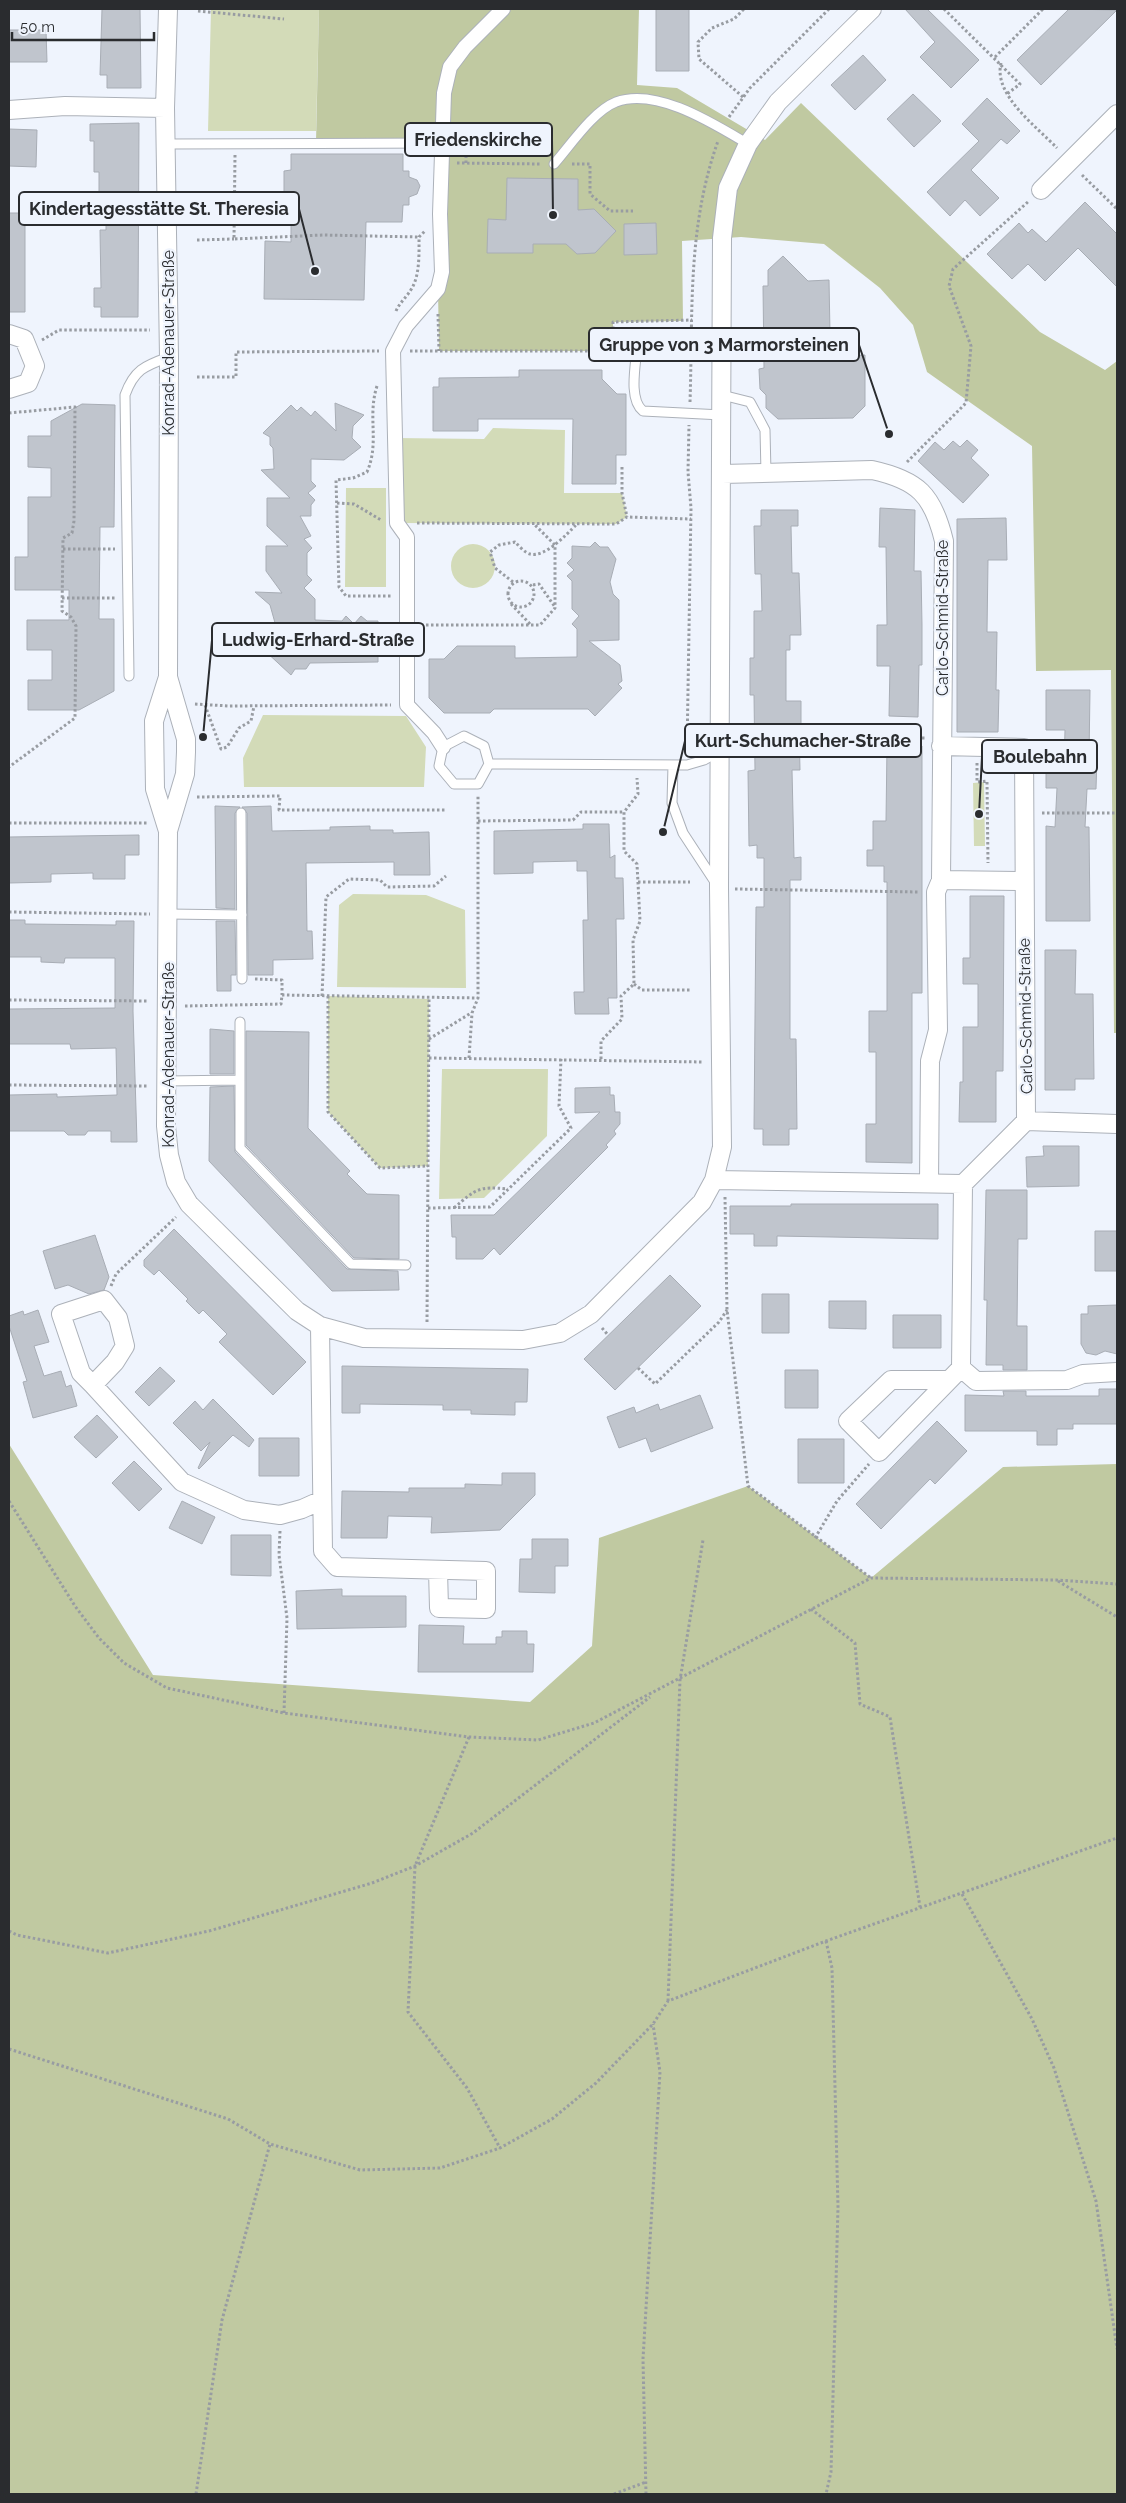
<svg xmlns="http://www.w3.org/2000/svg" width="1126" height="2503" font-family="Raleway,sans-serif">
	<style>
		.green { fill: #d3dbb8 }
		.forest { fill: #c0c9a1 }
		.building { fill: #c0c5cd; stroke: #a8adb5 }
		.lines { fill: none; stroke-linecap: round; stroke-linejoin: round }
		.service-casing { stroke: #acb1b9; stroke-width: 11 }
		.pedestrian-casing { stroke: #acb1b9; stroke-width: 16 }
		.minor-casing { stroke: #acb1b9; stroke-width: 20 }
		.path { stroke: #989ca2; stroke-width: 3; stroke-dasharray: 2.5 2.5; stroke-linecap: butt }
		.service { stroke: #fff; stroke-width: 9 }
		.pedestrian { stroke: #fff; stroke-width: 14 }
		.minor { stroke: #fff; stroke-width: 18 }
		.labels { text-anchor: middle; stroke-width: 4.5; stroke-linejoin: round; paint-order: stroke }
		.street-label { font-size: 16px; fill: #2a2c2f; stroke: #eff4fd }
		.leader { fill: none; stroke: #2a2c2f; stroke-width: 2 }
		.callout-dot { fill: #2a2c2f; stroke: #eff4fd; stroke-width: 2 }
		.callout { fill: #eff4fd; stroke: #2a2c2f; stroke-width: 2 }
		.callout-label { font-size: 18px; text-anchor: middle; font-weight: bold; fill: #2a2c2f }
	</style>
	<rect width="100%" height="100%" fill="#eff4fd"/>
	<path class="green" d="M211,9h108l-3,122h-108z
		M493,428l72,2 -1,63h58l5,24 -11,7 -219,-1 -2,-85 89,1z
		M346,488h40v99h-41z
		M451 566a22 22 0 1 1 44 0a22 22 0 1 1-44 0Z
		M263,715l143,1 20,31 -2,40h-180l-1,-29z
		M984,782l1,64h-11l-1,-63z
		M353,894l73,1 39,15 1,78 -129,-1 2,-82z
		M328,996l101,3 -1,167 -48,2 -52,-56z
		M442,1069h106l-1,67 -63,62 -45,1z"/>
	<path class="forest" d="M319,9h320l-2,76 40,3 88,52 36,-37 239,229 65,38 12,-9v672h-3l-3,-363 -75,1 -4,-225 -105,-74 -14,-47 -33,-37 -56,-44 -83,-7 -59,4 1,80 -70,1v29h-174l-1,-62 4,-146 -126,-1z
		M9,1444l144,231 377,27 62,-56 7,-108 149,-52 123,92 132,-111 114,-3v1030h-1108z"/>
	<path class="building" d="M102,9h38l1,79h-34v-13h-7z
		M656,9h33v62h-33z
		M905,9h22l52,51 -28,28 -31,-31 15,-15z
		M1069,9l48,1 -76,75 -24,-25z
		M9,30h37l1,32h-38z
		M863,55l23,25 -31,30 -24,-25z
		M913,94l28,27 -27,26 -27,-28z
		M987,98l33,33 -13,13 -6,-5 -30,31 28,28 -19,18 -15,-16 -15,16 -23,-24 52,-51 -17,-17z
		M139,123l-1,194h-37v-10h-7v-19h7l-1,-58h6v-31h-7v-27h-5v-31h-4v-17z
		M9,129l28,1 -1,37 -27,-1z
		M291,154h112v17h6v6l8,3 3,6 -3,8 -8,3v8h-6l-1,17h-36l-2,78 -100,-1 1,-58 26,1v-37l-7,-1v-33l7,-1z
		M507,178l71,1v31l16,-1 22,22 -21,22 -18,1 -11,-10h-33v9h-46l1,-34 18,1z
		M1085,202l32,32v53l-39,-39 -33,33 -17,-17 -16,15 -25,-25 32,-31 9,10 4,-4 14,13z
		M9,213h16v99h-16z
		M656,223l1,31 -33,1v-31z
		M783,256l25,25 21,-1 1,54 12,12v10l23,-1v51l-12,12 -75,1 -12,-11v-13l-6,-6 -1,-20 5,-1 -1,-82h5v-16z
		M519,370h83v9l15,15h9v61h-10v29h-44l1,-65h-95v12h-45v-44h6v-9l80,-1z
		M335,403l29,12 -11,11 -1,12 9,9 -17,13 -33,-1v22l5,5 -8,7 7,7 -4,5v11h-11l11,20 -7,3 8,9 -5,5v22l5,5 -8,8 11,11v21l27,1 4,-5 8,8 7,-8 6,5h11v41l-68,1 -4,6h-11l-4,6 -27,-25 6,-5 -1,-9 8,-6 -7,-25 -15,-13 27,1 -16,-22v-25h22l-21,-20v-28h23l-29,-28 13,-1 -1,-21 -3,-3v-8l-7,-4 28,-28 6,6 4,-4 10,9 4,-5 21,20z
		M82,404l33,1 -1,122h-14l-1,92h15v72l-35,19h-51v-30h24v-30h-25v-30h42v-30h-54v-33h13v-60h23v-29l-23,-1v-31h23v-15z
		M967,440l11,10 -7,8 18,17 -26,28 -45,-42 17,-19 9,8 9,-9 7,6z
		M880,508l35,2 -1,61h7l1,54v40h-3l-1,52 -29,-1 1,-50h-13v-41h10l-1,-78h-7z
		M761,510h37v16h-7l1,47h7l2,62h-11v15h-4v51h15v24h-2l1,45h-8l2,88 7,-1v23h-11v159h6l1,90h-8v16h-26v-16h-9l2,-222h8v-49h-7v-13l-8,1 -1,-75 7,-1 -1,-75h-4v-37h4v-47h8l-1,-37h-6l-1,-48h7z
		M1006,518l1,42h-19l-1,72h10l-1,58h3l-1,42h-41v-213z
		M595,542l5,5h8l8,12 -6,23 3,12 6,6v40l-30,1 31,24 2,16 -4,3 4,4 -27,28 -7,-7h-94l-4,4h-46l-15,-15v-39h15l13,-13h58v12l62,-1v-28l-5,-5 7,-8 -7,-7v-28l-5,-5 7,-6 -7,-7 5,-5v-12l18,1z
		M1046,690h44l-1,67h8l-1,32h-9l-2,38h4l1,94h-44v-95l9,1 2,-39h-11v-22l18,1 1,-37h-19z
		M887,746h35v247h-10v170l-46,-1v-38h10v-72h-7v-41h18v-129h-3v-16h-17v-16h6v-29h13z
		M215,806l25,1 -5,6v96l-19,-1z
		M271,806l1,25 58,-1v-3l40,-1v4h23v3l36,-1 1,43h-36v-13l-88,1 1,68h5l1,28 -40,1v15h-25l-1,-162 -5,-6z
		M583,824h26l1,34 5,-3v23h8l1,41h-8l1,79h-9l1,16h-34l-1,-22h10l-1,-72h5l-1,-49h-10v-10l-44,1v11l-39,1v-43l89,-2z
		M139,835v20h-14v24h-32v-6l-42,1v8l-42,1v-46z
		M970,896h34l-1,175h-7v51h-37l1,-40h3v-55h15v-43h-15v-26h7z
		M9,920h16v4l91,1v-4h18l-1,90 4,131h-26v-11h-23l-3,4h-17l-4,-4h-55v-36l48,-1v3l60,-2 -1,-47 -45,1 -1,-5h-61v-35l106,-1v-50h-50l-1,5 -23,-1v-5h-32z
		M216,921h19l1,54h-5v16h-14z
		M1045,950h31l-1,44h18l1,85h-19v11h-30z
		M210,1029l24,2v43h-24z
		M246,1031l63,1 -1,96 42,43 -3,3 20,20 32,1v64l-45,-1 -108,-113z
		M234,1086l1,66 112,117 51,2 1,19 -67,1 -123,-130 1,-74z
		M610,1087v8h4l1,17h5v12l-6,7 2,3 -10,11 2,2 -108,108 -6,-7 -11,11h-27v-22h-4l-1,-22h43l106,-103 -25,1v-25z
		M1043,1146h36v40l-52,1 -1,-30 18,-1z
		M986,1190h41v49h-9l-1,87h10v44h-24v-5h-17l1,-65h-3z
		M791,1204h147v35l-161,-3v10h-23v-12h-24v-28h61z
		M174,1229l132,133 -33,33 -54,-53 8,-8 -24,-24 -4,4 -13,-13 2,-2 -29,-29 -5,5 -10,-9v-6z
		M1095,1231h22v40h-22z
		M95,1235l14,42 -5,13 -15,4 -21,-9 -13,4 -12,-38z
		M670,1275l31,31 -86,84 -31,-31z
		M762,1294h27v39h-27z
		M829,1301h37v28l-37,-1z
		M1117,1305v49l-12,-3 -9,4 -10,-2 -5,-9v-30h7v-8z
		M38,1310l11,32 -15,4 10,30 17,-5 5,16 5,-2 6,21 -44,12 -10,-36 4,-1 -18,-55v-10l14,-5 1,4z
		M893,1315h48v33h-48z
		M342,1366l186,3 -1,33h-12v13l-44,-1v-4h-28v-5l-83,-1v9h-18z
		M160,1367l15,14 -26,25 -14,-14z
		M785,1370h33v38h-33z
		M1099,1389h18v35h-44v5h-16v16h-20v-14h-72v-36l39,1 -1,-5h23v5h73z
		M700,1395l13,33 -62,24 -5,-14 -27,10 -12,-31 27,-10 2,6 22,-9 2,6z
		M213,1399l41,41 -5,7 -16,-12 -34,34 -1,-1 12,-26 -9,9 -28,-28 22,-22 8,9z
		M97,1415l21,22 -22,21 -22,-21z
		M937,1421l30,30 -32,33 -5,-5 -49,50 -25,-25z
		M259,1438h40v38h-40z
		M798,1439h46v44h-46z
		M134,1461l28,28 -23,22 -27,-28z
		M502,1473h33v22l-35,35 -69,3 1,-16 -44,-1 -1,22h-46l1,-47 67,1v-4h56v-4l37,1z
		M182,1501l33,16 -13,27 -33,-16z
		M231,1535h40v41l-40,-1z
		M532,1539h36v27h-13v27l-36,-1 1,-33h12z
		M342,1589v7h64v31l-109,2 -1,-38z
		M419,1625l45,1 -1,18h33v-7h6v-6h25v13h7l-1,28h-115z"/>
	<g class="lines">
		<g class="service-casing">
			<path id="service" d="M166,144l276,-1
				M554,164c16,-18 39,-53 62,-62 41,-15 98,22 132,42
				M637,347c-1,17 -9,52 6,64l79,4
				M722,395l28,7 15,28 1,43
				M129,676l-4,-281c9,-25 19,-29 44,-38
				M464,736l20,10 5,18 -11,20h-24l-15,-18 4,-19z
				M489,764l198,1 17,-5 16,-9
				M673,765l-1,38 11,30 34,52
				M241,813l1,166
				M168,914l74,1
				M240,1022v126l111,116 55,1
				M166,1081l74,-1"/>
		</g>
		<g class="pedestrian-casing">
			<path id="pedestrian" d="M443,747l-9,-14 -27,-28v-168l-10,-14 -4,-172 13,-25 32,-37 4,-17 -2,-58 4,-121 6,-26 15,-20 38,-38"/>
		</g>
		<g class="minor-casing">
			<path id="minor" d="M168,9l-3,99 4,249 -1,320 18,62v13l-1,22 -17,57 -2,295 3,29 7,27 13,22 108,107 23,15 44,12 159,2 37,-7 31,-19 111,-112 12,-22 8,-33 -3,-259 3,-650 6,-50 20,-44 30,-42 94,-93
				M9,110l56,-4 100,2
				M1041,190l76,-76
				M9,334l15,5 11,27 -7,17 -19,6
				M722,474l150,-4c46,10 61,25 72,71l-3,339 -5,12 2,138 -8,31 -1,122
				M941,746l83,2 2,373 -63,63 -2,184 -82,84 -31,-31 43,-41h58
				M168,831l-13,-42 -1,-68 14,-44
				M941,880l82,1
				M1026,1121l91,3
				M714,1180l249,4
				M320,1326l3,225 14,16 149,4v38l-47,-1 -1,-38
				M961,1368l15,13 91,-1 16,-6 34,-2
				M93,1385l-12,-12 -20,-59 43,-14 14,18 7,28 -10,16 -22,23 89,97 62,28 36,5 22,-6 20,-9"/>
		</g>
		<path class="path" d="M944,9l76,75 -13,10
			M198,11l86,8
			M995,57l48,-48
			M1001,63c-8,32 36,64 56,85
			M743,97l-44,-38 -1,-17 14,-14 22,-9 10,-10
			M729,117l21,-29 79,-79
			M235,155l-1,84 89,-4 96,2
			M457,163l84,1
			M466,163v-17
			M572,164h18v30l20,17h23
			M1082,175l35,34
			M197,240l37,-1
			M396,311c4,-9 11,-14 16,-23 8,-14 7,-35 7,-51l6,-6
			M438,314l1,37
			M42,340l17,-10h91
			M410,351h203v-29l79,-2
			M197,377h39v-25l143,-1
			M377,386c-10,31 3,56 -10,86l-14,6 -17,2 3,107 7,9h46
			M690,402c3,-91 -3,-174 28,-261
			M9,413l66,-6 -1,114 -2,12 -9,5 -1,73 9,6 5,9 -1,92 -66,49
			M907,462l59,-59 5,-57 -22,-60 4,-17 76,-68
			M622,467v26l5,24
			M337,503l17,1 27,16
			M417,523l199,1 11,-7 64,2
			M63,549h52
			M508 594a13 13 0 1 1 26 0a13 13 0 1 1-26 0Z
			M513,582l-18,-14 -5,-16 9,-7 16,-3c4,4 10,11 15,12 15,4 37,-20 46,-29
			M533,585l6,-1 16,23
			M62,598h55
			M511,604l20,21
			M421,625h119l15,-17v-63l-21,-21
			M195,704l34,2 162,-1
			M205,705l16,44 6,-2 12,-19 12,-7 3,-15
			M737,736l189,2
			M687,751l4,-243 -3,-36 1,-47
			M977,763v19l10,-1 1,82
			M197,797l83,-1 -1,14h167
			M1042,813h75
			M478,821l95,-1 8,-8h43
			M9,823h138
			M638,882h52
			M735,889l184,3
			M9,912l141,2
			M255,979l27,1v15
			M634,984l8,6h48
			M322,996l4,-99 23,-18 31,1 7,7 47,-1 12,-10
			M328,996v116l52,56 48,-2
			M9,1000l140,1
			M185,1006l96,-2 1,-9 196,3
			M429,1039l42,-26
			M429,1058l274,4
			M469,1058l3,-45 6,-15v-202
			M601,1059v-18l21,-22 -1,-23 13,-12 -1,-44 7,-19 -3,-57 -13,-13v-39l14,-18 -1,-16
			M9,1085l139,1
			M725,1197l2,113 21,176 123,92
			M428,1208l62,-1 81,-79 -12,-22 2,-47
			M454,1208c22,-19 24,-22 54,-19
			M111,1286l5,-12 60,-57
			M427,1322l2,-323
			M602,1328l6,7
			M638,1368l17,16 64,-62 8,-12
			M9,1501l66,105 24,32 25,25 43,25 117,25 185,24 69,3 56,-17 277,-145 185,2 61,4
			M280,1531l-1,24 8,63 -3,95
			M815,1538l22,-37 32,-37
			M1058,1581l59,36
			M811,1609l44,34 5,61 30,13 30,190
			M469,1737l-54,129 -7,146 59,76 33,60
			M962,1894l70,125 22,49 42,133 21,148
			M9,1931l8,4 91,18 101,-22 163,-48 43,-17 58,-33 177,-136
			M826,1941l6,27 6,239 -7,265 -5,22
			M668,2001l12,-321 23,-140
			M9,2049l219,70 42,25 90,26 80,-2 60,-20 52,-29 44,-36 57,-59 15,-23 158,-60 291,-103
			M196,2494l26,-174 48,-176
			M614,2494l32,-12
			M646,2494l-3,-135 17,-287 -7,-48"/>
		<use href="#service" class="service"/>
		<use href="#pedestrian" class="pedestrian"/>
		<use href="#minor" class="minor"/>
	</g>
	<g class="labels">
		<g class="street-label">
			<text transform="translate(168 343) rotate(-90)" y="6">Konrad-Adenauer-Straße</text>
			<text transform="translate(942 618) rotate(-90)" y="6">Carlo-Schmid-Straße</text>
			<text transform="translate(1025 1016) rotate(-91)" y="6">Carlo-Schmid-Straße</text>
			<text transform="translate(168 1055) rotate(-90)" y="6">Konrad-Adenauer-Straße</text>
		</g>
	</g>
	<path class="leader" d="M553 215L552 140M315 271L299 209M889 434L859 345M203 737L212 640M663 832L685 741M979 814L982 757"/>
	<g class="callout-dot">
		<circle cx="553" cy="215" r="5"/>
		<circle cx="315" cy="271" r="5"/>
		<circle cx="889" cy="434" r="5"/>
		<circle cx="203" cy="737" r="5"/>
		<circle cx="663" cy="832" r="5"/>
		<circle cx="979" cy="814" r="5"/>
	</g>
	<g class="callout">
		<rect x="405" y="123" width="147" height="33" rx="5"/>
		<rect x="19" y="192" width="280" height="33" rx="5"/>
		<rect x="589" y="328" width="270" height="33" rx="5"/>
		<rect x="212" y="623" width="212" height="33" rx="5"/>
		<rect x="685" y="724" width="236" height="33" rx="5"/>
		<rect x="982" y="740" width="115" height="33" rx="5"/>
	</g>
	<g class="callout-label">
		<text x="478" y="146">Friedenskirche</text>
		<text x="159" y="215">Kindertagesstätte St. Theresia</text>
		<text x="724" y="351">Gruppe von 3 Marmorsteinen</text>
		<text x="318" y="646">Ludwig-Erhard-Straße</text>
		<text x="803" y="747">Kurt-Schumacher-Straße</text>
		<text x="1040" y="763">Boulebahn</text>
	</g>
	<rect width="1126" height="2503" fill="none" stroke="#2a2c2f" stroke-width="20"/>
	<path d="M12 32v8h142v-8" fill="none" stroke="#2a2c2f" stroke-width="2.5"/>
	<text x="20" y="32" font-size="15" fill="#2a2c2f" stroke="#eff4fd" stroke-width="4" paint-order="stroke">50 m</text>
</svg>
